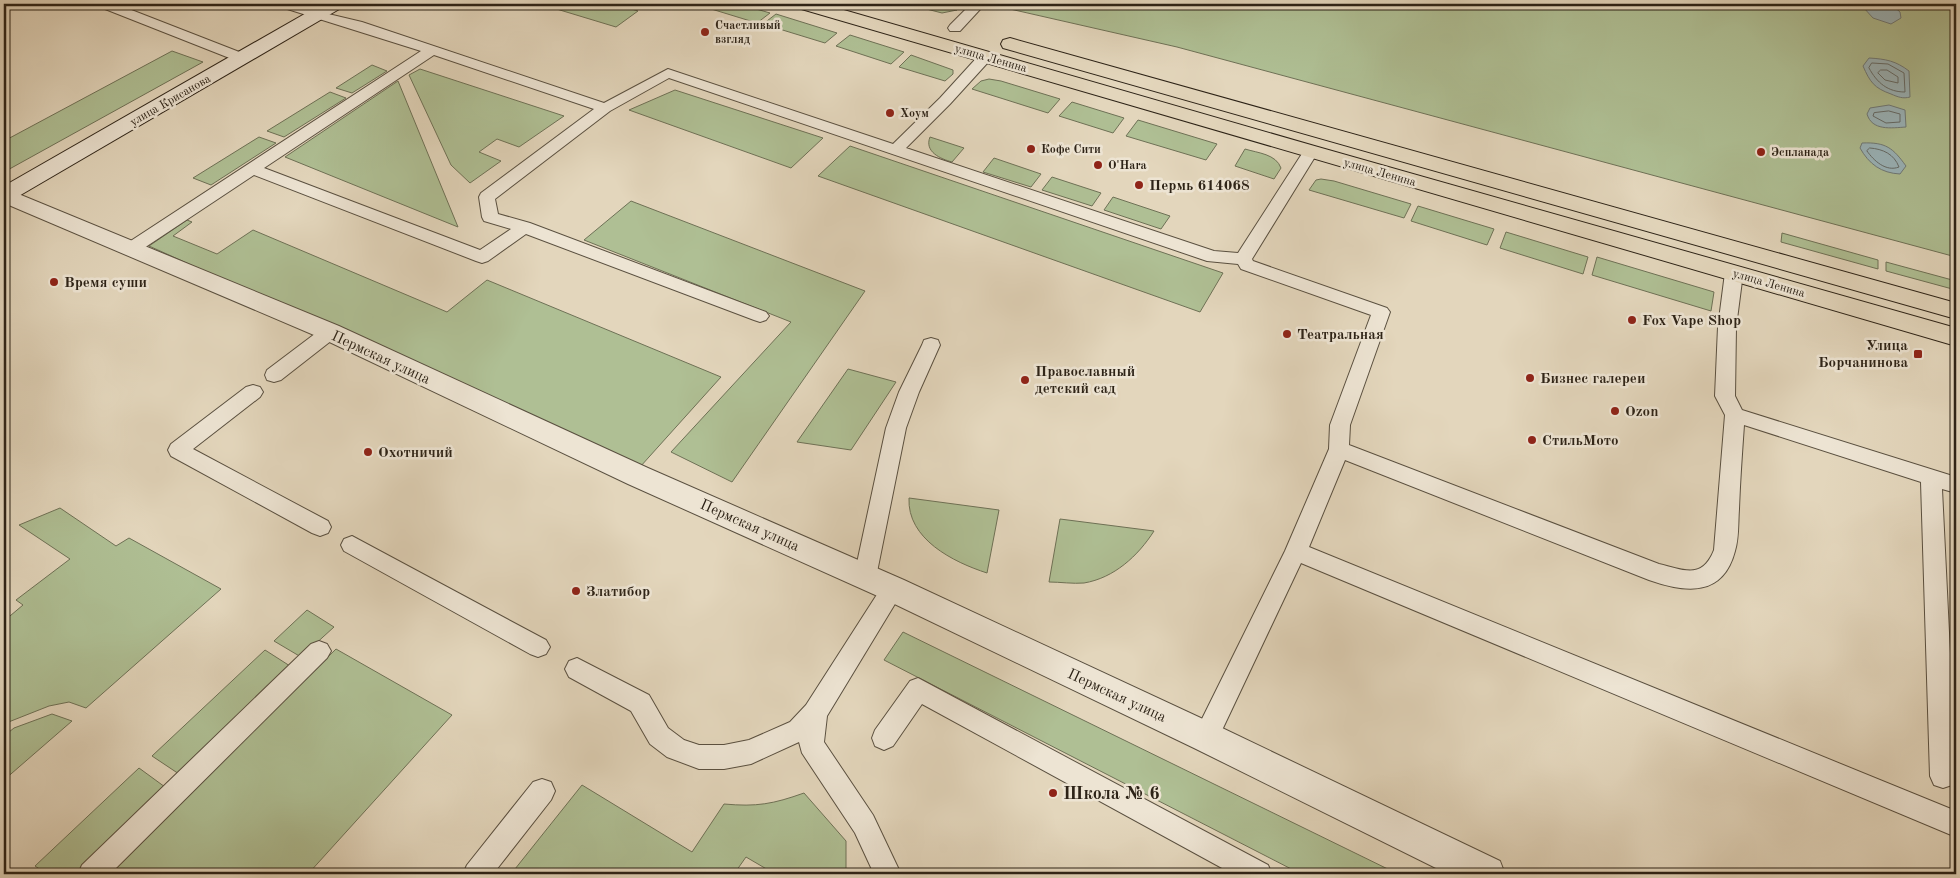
<svg xmlns="http://www.w3.org/2000/svg" width="1960" height="878" font-family="'Old Standard TT',serif">
	<style>
		.green { fill: #afbf94; stroke: #6e7156 }
		.water { fill: #9bb6bc; stroke: #6f7b7a }
		.lines { fill: none; stroke-linecap: round; stroke-linejoin: round }
		.shore { stroke: #646c6a; stroke-width: 1 }
		.service-casing { stroke: #5a5040; stroke-width: 2 }
		.minor-casing { stroke: #5a5040; stroke-width: 2 }
		.secondary-casing { stroke: #2d2317; stroke-width: 2 }
		.primary-casing { stroke: #2d2317; stroke-width: 2 }
		.service { fill: #ede4d3; fill-rule: evenodd }
		.minor { fill: #ede4d3; fill-rule: evenodd }
		.secondary { fill: #ede4d3; fill-rule: evenodd }
		.primary { fill: #e3d6bc; fill-rule: evenodd }
		.poi-dot { fill: #8f2418; stroke: #ede4d3; stroke-width: 2 }
		.labels { text-anchor: middle; stroke-width: 5; stroke-linejoin: round; paint-order: stroke }
		.far-poi-label { font-size: 12px; font-weight: bold; fill: #2d2317; stroke: #ede4d3; text-anchor: start }
		.far-street-label { font-size: 12px; fill: #2d2317; stroke: #ede4d3 }
		.poi-label { font-size: 15px; font-weight: bold; fill: #2d2317; stroke: #ede4d3; text-anchor: start }
		.street-label { font-size: 15px; fill: #2d2317; stroke: #ede4d3 }
		.near-poi-label { font-size: 18px; font-weight: bold; fill: #2d2317; stroke: #ede4d3; text-anchor: start }
	</style>
	<rect width="100%" height="100%" fill="#e3d6bc"/>
	<filter id="stains"><feTurbulence type="fractalNoise" baseFrequency=".004" numOctaves="4"/><feColorMatrix values="0 0 0 0 .2 0 0 0 0 .09 0 0 0 0 .02 0 0 0 .5 -.17"/></filter>
	<radialGradient id="worn" r=".72"><stop offset=".6" stop-color="#630" stop-opacity="0"/><stop offset="1" stop-color="#630" stop-opacity=".3"/></radialGradient>
	<path class="green" d="M540,4h75l23,7 -22,16z
		M714,4h25l31,9 -13,10 -49,-15z
		M907,4h29l21,6 -15,3z
		M988,4h968v253l-779,-210z
		M776,14l61,19 -12,10 -62,-19z
		M850,35l54,17 -13,12 -55,-18z
		M172,51l31,11 -199,110v-31z
		M911,55l42,15v4l-8,7 -46,-14z
		M372,65l15,6 -35,22 -16,-5z
		M420,69l144,47 -45,31 -22,-8 -18,13 22,9 -31,22 -19,-18 -42,-90z
		M989,79l12,2 59,18 -12,14 -76,-24 9,-8z
		M398,81l60,146 -173,-70z
		M675,90l148,48 -32,30 -162,-58z
		M330,92l16,6 -62,39 -17,-6z
		M1072,102l52,16 -11,15 -54,-17z
		M1138,120l79,24 -11,16 -80,-24z
		M259,137l17,6 -65,42 -18,-7z
		M930,137l34,11 -12,14c-11,-3 -28,-10 -22,-25z
		M850,146l373,127 -23,39 -382,-136z
		M1245,149c13,4 31,5 36,19l-7,11 -39,-13z
		M994,158l47,16 -10,13 -48,-15z
		M1052,177l49,16 -9,13 -50,-16z
		M1321,179l13,2 77,23 -7,14 -95,-28 7,-10z
		M1113,197l57,19 -9,13 -57,-19z
		M631,201l234,90 -133,191 -61,-30 120,-130 -207,-82z
		M1418,206l76,23 -7,16 -76,-24z
		M187,220l5,2 -19,14 44,18 36,-24 194,82 40,-32 234,97 -81,90 -491,-221z
		M1506,232l82,25 -5,17 -83,-26z
		M1782,233l96,27v9l-97,-27z
		M1597,257l117,35 -3,19 -119,-36z
		M1886,262l70,19v9l-70,-19z
		M848,369l48,13 -45,68 -54,-8z
		M909,498l90,12 -12,63c-34,-11 -80,-34 -78,-75z
		M60,508l56,38 13,-8 92,51 -135,119 -17,-6 -20,4 -43,17 -2,-7v-95l19,-16 -7,-5 54,-41 -51,-34z
		M1060,519l94,12c-16,25 -40,47 -70,52 -11,1 -24,-1 -35,-1z
		M307,610l27,17 -33,30 -27,-16z
		M903,632l495,242h-97l-417,-214z
		M336,649l116,66 -144,159h-200z
		M265,650l25,16 -111,108 -27,-18z
		M52,714l20,7 -68,59v-44l10,-8z
		M139,768l26,19 -89,87h-29l-12,-8z
		M582,785l110,67 32,-48c33,3 49,0 80,-11l42,48v33h-71l-29,-17 -12,17h-223z"/>
	<path class="water" d="M1864,4h27l9,8 1,6 -10,6 -18,-6 -10,-11z
		M1869,58c17,1 27,3 40,13l1,26c-7,2 -12,0 -19,-3 -17,-6 -21,-12 -28,-28z
		M1889,105l16,5 1,17c-15,1 -34,4 -39,-13l3,-6z
		M1862,143c24,-1 31,5 44,23l-6,8c-19,-1 -31,-10 -40,-26z"/>
	<g class="lines">
		<path class="shore" d="M1872,63l16,1 16,9 1,19c-17,0 -28,-9 -36,-24z
			M1881,70h6l11,7v6l-13,-3 -7,-7z
			M1889,111l11,3v8l-14,1 -13,-7 1,-3z
			M1870,148c13,1 24,6 29,19 -13,5 -25,-6 -32,-16z"/>
		<g class="service-casing">
			<path id="service" d="M98,4h18l131,51 2,3 -7,4 -5,-1 -137,-54z
				M279,4h19l22,8 42,10 242,81 64,-34 225,75 47,-46 41,-45h10l2,3 -2,3 -41,45 -44,44 308,103 24,2 67,-104h10l3,3 -66,107 1,2 134,47 3,4 -40,113 -1,20 310,119c25,6 43,16 55,-14l11,-135 -10,-19 3,-69 7,-54 3,-4 6,-2 6,2 3,4 -7,54 -1,69 7,14 214,67v16l-14,-4 14,287 -4,9 -9,3 -9,-3 -4,-9 -9,-294 -177,-57c-2,28 -4,56 -5,84 -1,14 0,29 -4,42 -12,46 -49,42 -86,29l-304,-120 -36,87 647,264v26l-655,-274 -86,182 -9,4 -9,-4 -3,-8 3,-8 88,-178 44,-102 1,-24 41,-110 -130,-46 -3,-5 -31,-3 -538,-183 -59,33 -115,88 3,15 32,9 236,89 3,4 -3,4 -6,2 -6,-2 -228,-86 -38,27 -6,2 -6,-2 -222,-86 -116,77 -6,2 -6,-2 -3,-4 3,-4 295,-193 -140,-44zM434,55l160,54 -113,84 -2,4 3,20 2,4 27,8 -31,21 -216,-82z
				M971,4h14l-25,27h-10l-2,-3 2,-3z
				M330,326l6,1 3,5 -3,5 -55,43 -7,2 -7,-2 -2,-5 2,-5 57,-43z
				M931,338l7,2 2,5 -21,47 -13,36 -30,149 -3,7 -8,2 -8,-2 -3,-7 32,-149 13,-36 23,-47 2,-5z
				M253,385l7,2 3,5 -3,5 -67,52 135,72 3,6 -3,6 -8,3 -8,-3 -141,-77 -3,-6 3,-6 75,-57z
				M352,536l194,104 4,7 -4,7 -8,3 -8,-3 -186,-103 -3,-6 3,-6z
				M893,579l8,3 3,7 -77,127 -3,26 49,73 28,59h-27l-19,-41 -53,-80 -3,-11 -48,22 -27,5h-25l-32,-12 -17,-13 -19,-33 -62,-34 -4,-8 4,-8 8,-3 72,37 19,33 16,12 15,5h25l25,-5 41,-18 16,-17 79,-123z
				M319,641l8,3 4,7 -4,7 -217,216h-32l4,-9 229,-221z
				M918,678l350,187 4,9h-39l-311,-170 -29,42 -9,4 -9,-4 -3,-8 3,-8 35,-49z
				M542,779l9,3 4,9 -4,9 -58,74h-30l4,-9 66,-83z"/>
		</g>
		<g class="minor-casing">
			<path id="minor" d="M4,188l335,138 309,142 256,112 314,146 282,135 5,13h-57l-254,-126 -312,-150 -254,-114 -307,-146 -317,-135z"/>
		</g>
		<g class="secondary-casing">
			<path id="secondary" d="M322,4h22l-3,4 -329,192 -8,2v-16z"/>
		</g>
		<g class="primary-casing">
			<path id="primary" d="M795,4h28l495,143 638,181v18l-1158,-338z
				M1010,38l946,265v16l-953,-271 -2,-4 2,-4z"/>
		</g>
		<use href="#service" class="service"/>
		<use href="#minor" class="minor"/>
		<use href="#secondary" class="secondary"/>
		<use href="#primary" class="primary"/>
	</g>
	<g class="poi-dot">
		<circle cx="705" cy="32" r="5"/>
		<circle cx="890" cy="113" r="5"/>
		<circle cx="1031" cy="149" r="5"/>
		<circle cx="1761" cy="152" r="5"/>
		<circle cx="1098" cy="165" r="5"/>
		<circle cx="1139" cy="185" r="5"/>
		<circle cx="54" cy="282" r="5"/>
		<circle cx="1632" cy="320" r="5"/>
		<circle cx="1287" cy="334" r="5"/>
		<rect x="1913" y="349" width="10" height="10" rx="2.5"/>
		<circle cx="1530" cy="378" r="5"/>
		<circle cx="1025" cy="380" r="5"/>
		<circle cx="1615" cy="411" r="5"/>
		<circle cx="1532" cy="440" r="5"/>
		<circle cx="368" cy="452" r="5"/>
		<circle cx="576" cy="591" r="5"/>
		<circle cx="1053" cy="793" r="5"/>
	</g>
	<g class="labels">
		<g class="far-poi-label">
			<text x="715" y="29">Счастливый<tspan x="715" dy="14">взгляд</tspan></text>
			<text x="900" y="117">Хоум</text>
			<text x="1041" y="153">Кофе Сити</text>
			<text x="1771" y="156">Эспланада</text>
			<text x="1108" y="169">O'Hara</text>
		</g>
		<g class="far-street-label">
			<text transform="translate(991 58) rotate(16)" y="4">улица Ленина</text>
			<text transform="translate(170 100) rotate(-30)" y="4">улица Крисанова</text>
			<text transform="translate(1380 172) rotate(16)" y="4">улица Ленина</text>
			<text transform="translate(1769 283) rotate(16)" y="4">улица Ленина</text>
		</g>
		<g class="poi-label">
			<text x="1149" y="190">Пермь 614068</text>
			<text x="64" y="287">Время суши</text>
			<text x="1642" y="325">Fox Vape Shop</text>
			<text x="1297" y="339">Театральная</text>
			<text x="1908" y="350" text-anchor="end">Улица<tspan x="1908" dy="17">Борчанинова</tspan></text>
			<text x="1035" y="376">Православный<tspan x="1035" dy="17">детский сад</tspan></text>
			<text x="1540" y="383">Бизнес галереи</text>
			<text x="1625" y="416">Ozon</text>
			<text x="1542" y="445">СтильМото</text>
			<text x="378" y="457">Охотничий</text>
			<text x="586" y="596">Златибор</text>
		</g>
		<g class="street-label">
			<text transform="translate(381 357) rotate(25)" y="5">Пермская улица</text>
			<text transform="translate(750 525) rotate(24)" y="5">Пермская улица</text>
			<text transform="translate(1117 695) rotate(25)" y="5">Пермская улица</text>
		</g>
		<g class="near-poi-label">
			<text x="1063" y="799">Школа № 6</text>
		</g>
	</g>
	<rect width="1960" height="878" fill="none" stroke="#e3d6bc" stroke-width="20"/>
	<rect x="5" y="5" width="1950" height="868" fill="none" stroke="#2d2317" stroke-width="2.5"/>
	<rect x="10" y="10" width="1940" height="858" fill="none" stroke="#2d2317"/>
	<rect width="100%" height="100%" filter="url(#stains)"/>
	<rect width="100%" height="100%" fill="url(#worn)"/>
</svg>
